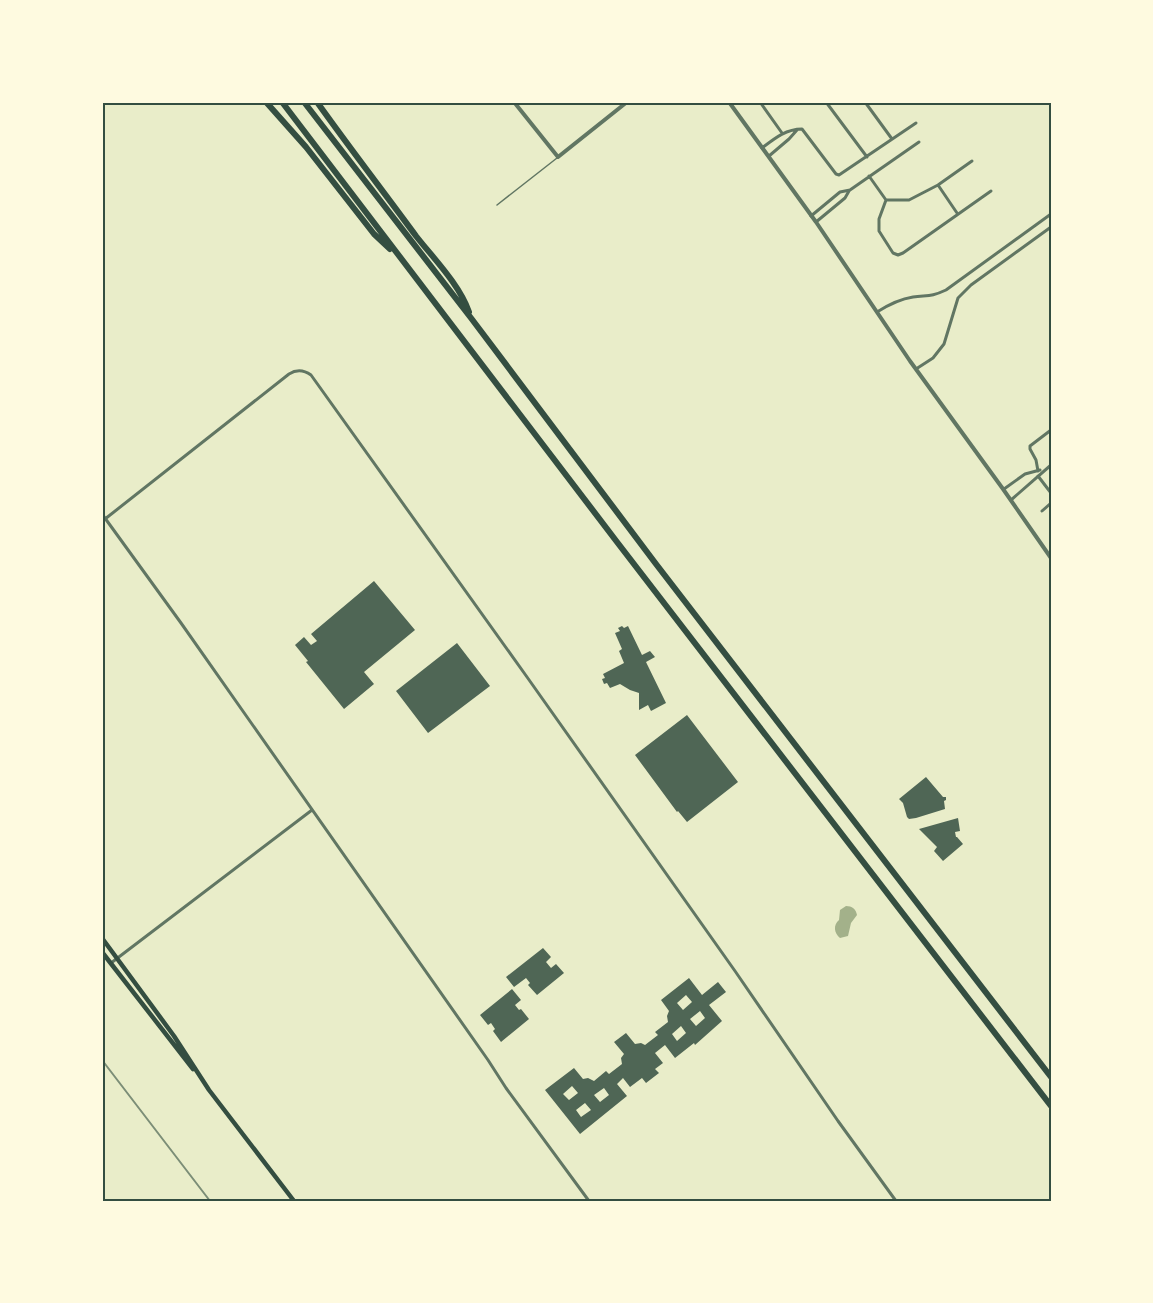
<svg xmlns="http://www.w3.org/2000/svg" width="1153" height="1303" font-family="Poppins,sans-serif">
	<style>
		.water { fill: #a3b18a }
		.building { fill: #4f6655; fill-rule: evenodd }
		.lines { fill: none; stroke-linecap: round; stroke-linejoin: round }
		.service { stroke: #617663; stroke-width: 1.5 }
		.minor { stroke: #617663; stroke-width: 3 }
		.tertiary { stroke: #617663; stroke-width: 4 }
		.secondary { stroke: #344e41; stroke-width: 4.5 }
		.motorway { stroke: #344e41; stroke-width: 6 }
		.rail { stroke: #7c8e77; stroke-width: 2 }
		.neatline { fill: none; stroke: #344e41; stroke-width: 2 }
	</style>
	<rect width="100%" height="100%" fill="#e9edc9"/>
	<path class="water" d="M846,906c6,0 10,3 11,9l-6,8 -3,13 -8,2c-6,-5 -7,-13 -1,-18l1,-10z"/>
	<path class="building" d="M374,581l41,49 -51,42 10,12 -30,25 -38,-47 2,-1 -13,-16 9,-8 7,8 6,-4 -6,-7z
		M622,626l2,2 4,-2 14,29 8,-4 5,6 -9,5 20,41 -15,8 -3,-6 -9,5v-17l-9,-3 -10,-6 -10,4 -3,-5 -3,1 -2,-5 3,-1 -2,-4 21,-11 -5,-12 3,-2 -7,-16 5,-2 -2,-3z
		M457,643l33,43 -62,47 -32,-42z
		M687,715l51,67 -51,40 -9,-11 -1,1 -42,-57z
		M926,777l17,20h3v3l-2,1 1,8 -29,9 -7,1 -2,-2 -4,-14 -4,-4z
		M958,818l2,13 -5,1 1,5h1l6,7 -20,17 -9,-10 3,-4 -18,-18z
		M543,948l8,9 -5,5 5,6 5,-4 8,9 -27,22 -9,-10 2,-2 -4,-5 -12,9 -8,-10z
		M689,978l13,17 16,-13 8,10 -17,13 13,16 -27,24 -1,-2 -19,15 -10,-13 -10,8 8,10 -8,6 4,4 -13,10 -4,-5 -12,9 -7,-9 -6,6 10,12 -47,38 -35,-44 29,-22 9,11 5,-1 6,3 12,-10 3,3 13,-10 -1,-6 3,-4 -10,-12 12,-9 9,11 6,-1 4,2 13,-10 -3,-3 13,-10 -1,-6 2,-5 -8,-11zM686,995l6,7 -9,8 -6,-7zM700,1011l5,7 -9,8 -6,-7zM681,1026l5,7 -9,8 -5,-7zM572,1086l6,7 -9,7 -6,-6zM604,1088l5,7 -9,7 -6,-7zM585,1103l6,7 -10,7 -5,-7z
		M512,989l9,11 -6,5 4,5 2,-1 8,10 -28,23 -8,-11 2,-2 -4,-6 -3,2 -8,-10z"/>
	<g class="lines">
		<path class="service" d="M497,205l60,-47"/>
		<path class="minor" d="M760,102l22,31
			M826,102l41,55
			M865,102l27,37
			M762,148c13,-10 24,-19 40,-19l34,45 3,1 77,-52
			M769,156l20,-17 8,-9
			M869,176l17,24 -7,19v12l14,22 5,2 5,-2 88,-62
			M938,185l19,28
			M886,200h23l29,-15 34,-24
			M811,216l29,-24 10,-2 69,-48
			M816,222l29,-24 4,-7
			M877,312c11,-7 23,-13 36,-15 15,-2 18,0 33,-7l105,-76
			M916,369l17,-11 11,-14 14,-46 13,-13 80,-58
			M1038,471l-2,-11 -6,-11v-3l21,-16
			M1038,476l13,17
			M1004,489l21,-15 15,-4
			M1011,500l40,-35
			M1042,511l9,-8
			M102,514l79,109 307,437 18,28 83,113
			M105,519l184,-145c8,-5 15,-4 22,1l216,302 208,294 103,150 58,80
			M111,963l201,-153"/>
		<path class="tertiary" d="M514,102l44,55 69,-55
			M729,102l87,120 94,139 93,128 48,69"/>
		<path class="secondary" d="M102,938l72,98 35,54 85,111
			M102,952l91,117"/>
		<path class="motorway" d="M266,102l40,45 68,87 16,15
			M282,102l335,440 434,564
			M304,102l167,216 185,246 395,513
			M317,102c32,45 66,89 99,134 18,23 43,48 53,76"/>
		<path class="rail" d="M102,1060l108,141"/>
	</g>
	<rect width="1153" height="1303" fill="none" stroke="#fefae0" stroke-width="207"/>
	<rect x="104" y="104" width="946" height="1096" class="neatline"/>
</svg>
